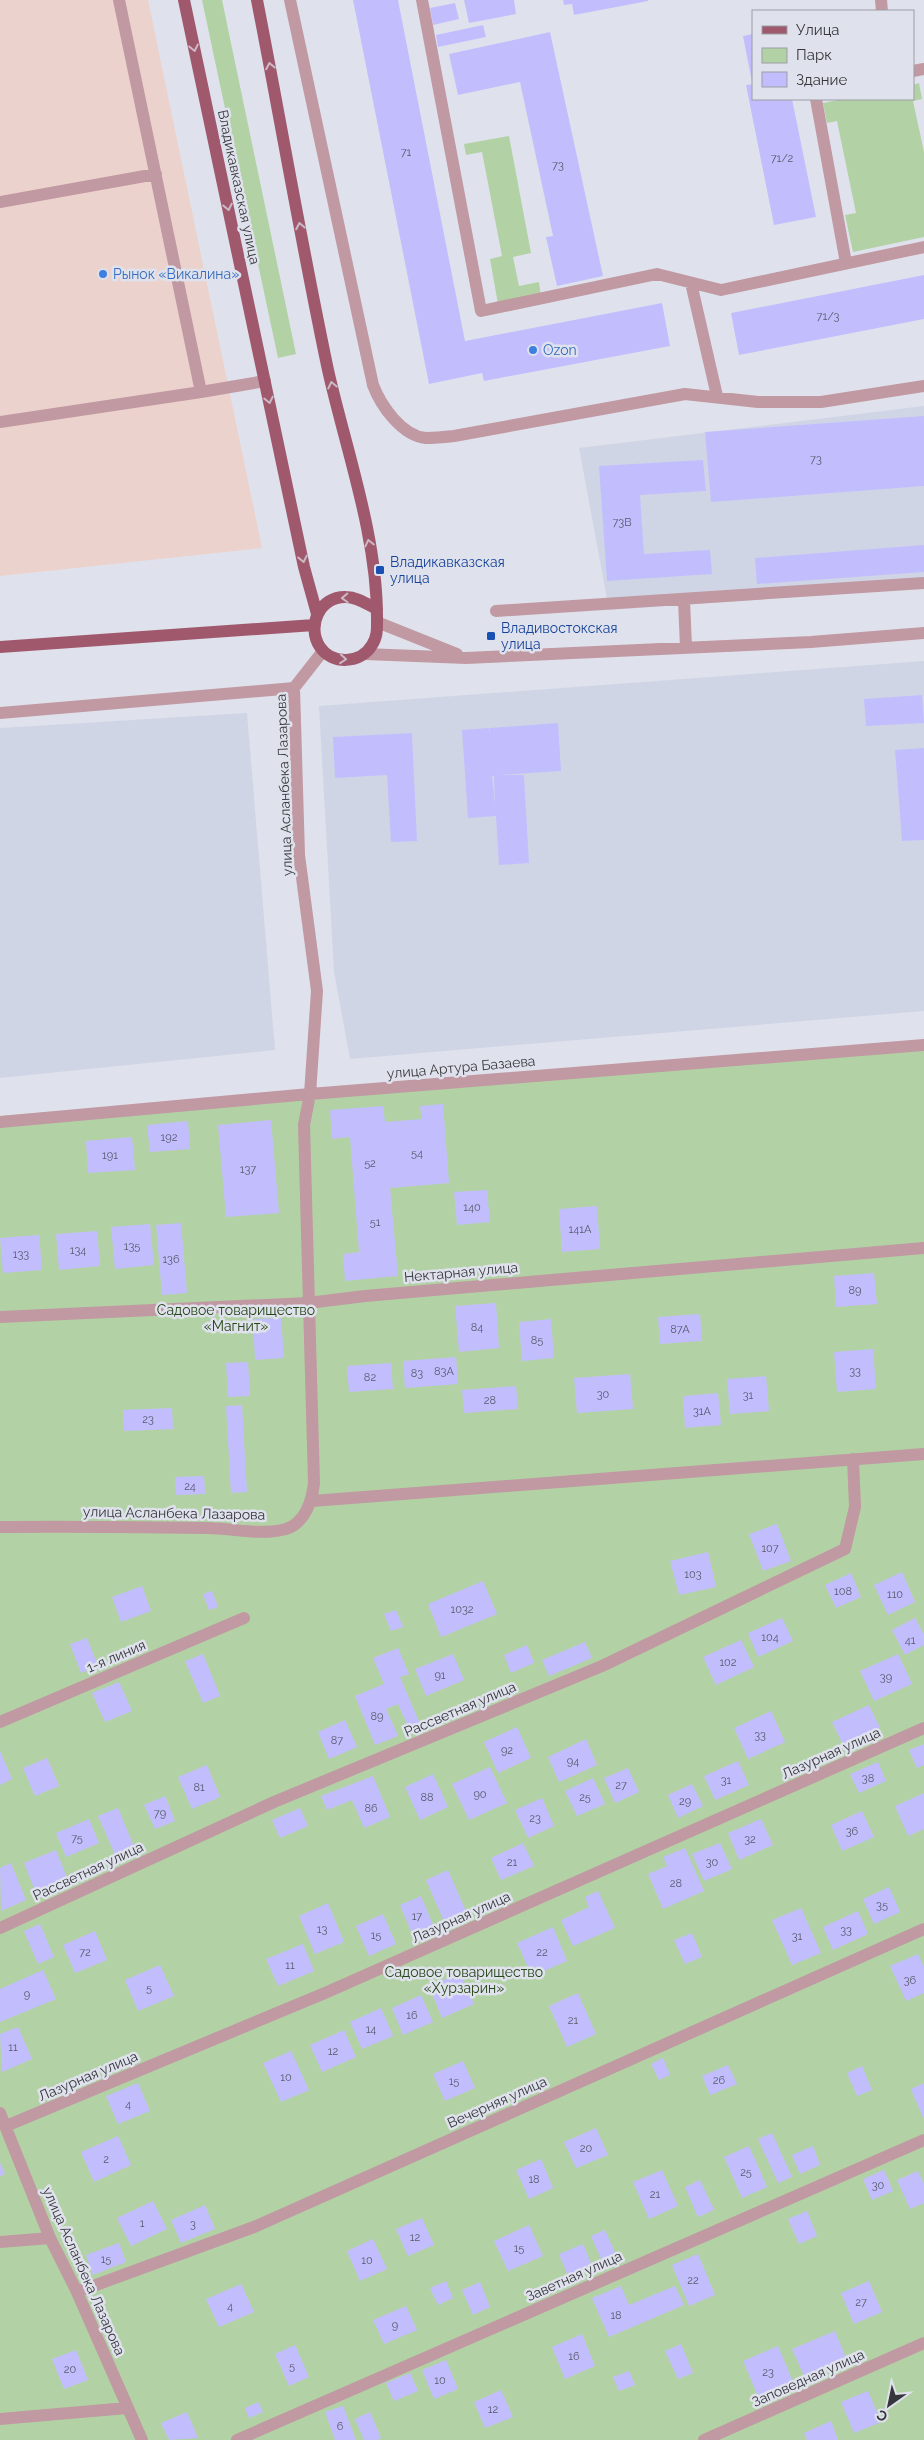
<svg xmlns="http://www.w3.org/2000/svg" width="924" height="2440" font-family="Raleway,sans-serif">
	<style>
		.commercial { fill: #ecd2cc }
		.built { fill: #d0d5e6 }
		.green { fill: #b2d2a5 }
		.building { fill: #c2befe; fill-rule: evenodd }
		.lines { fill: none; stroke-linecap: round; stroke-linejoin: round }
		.minor { stroke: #c199a2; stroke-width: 12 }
		.major { stroke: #a0596c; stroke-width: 12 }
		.oneway { stroke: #ccb9c6 }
		.shop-dot { fill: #3f7fe0; stroke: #dfe2ec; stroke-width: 2 }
		.transit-dot { fill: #1a4fb4; stroke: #dfe2ec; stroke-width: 2 }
		.labels { text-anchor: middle; stroke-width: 5; stroke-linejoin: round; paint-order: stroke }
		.number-label { font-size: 11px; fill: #59596c }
		.street-label { font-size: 14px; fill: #36373b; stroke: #dfe2ec }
		.shop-label { font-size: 14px; fill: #366cbe; stroke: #dfe2ec; text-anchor: start }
		.transit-label { font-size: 14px; fill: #164399; stroke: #dfe2ec; text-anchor: start }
		.park-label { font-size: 14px; fill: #254615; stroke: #dfe2ec }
	</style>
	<rect width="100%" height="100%" fill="#dfe2ec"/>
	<path class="commercial" d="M0,0h148l114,548 -262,28z"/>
	<path class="built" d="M924,406v182l-315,22 -30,-162z
		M924,661v350l-574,48 -16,-87 -15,-266z
		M247,713l28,337 -275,28v-350z"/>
	<path class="green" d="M202,0h20l74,354 -18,4z
		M919,83l3,16 -9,2 11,51v85l-71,15 -8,-37 11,-2 -19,-92 -10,2 -4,-20 20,-4h70v-14z
		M509,136l22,117 -18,4 6,29 20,-4 2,14 -43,8 -8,-45 12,-3 -20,-104 -16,3 -2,-11z
		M924,1041v1399h-924v-1324z"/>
	<path class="building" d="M353,0h45l67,341 197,-38 8,43 -186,35 -2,-8 -53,11z
		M464,0h50l2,14 -47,9z
		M563,0h85v1l-74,14 -2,-11 -8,1z
		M455,3l4,16 -26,6 -3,-17z
		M483,25l3,12 -48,10 -2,-12z
		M550,32l53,244 -46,10 -11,-49 7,-1 -33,-154 -62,13 -9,-41z
		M753,34v48h-1l-9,-46z
		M753,84v15h39l24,118 -42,8 -28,-140z
		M924,275v44l-185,36 -8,-42z
		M924,416v70l-213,16 -6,-70z
		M703,460l3,31 -66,4 4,59 66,-4 2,24 -105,7 -8,-115z
		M924,545v27l-167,12 -2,-26z
		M922,695l2,28 -58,3 -2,-27z
		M558,723l3,48 -61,4h24l5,88 -30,2 -3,-49 -28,2 -6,-88 27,-2v5l1,-5zM492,776h2l1,29z
		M412,733l5,108 -26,1 -4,-67 -52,3 -2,-41z
		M924,748v92l-22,1 -7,-91z
		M443,1104l6,79 -59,5 8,88 -53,5 -2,-27 16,-2 -9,-115 -18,2 -2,-29 53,-4 2,16 37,-3 -2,-13z
		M271,1120l8,93 -53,4 -8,-92z
		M188,1121l2,28 -40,3 -3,-27z
		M132,1137l3,33 -47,3 -2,-32z
		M487,1190l3,32 -33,3 -3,-33z
		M597,1206l3,43 -38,3 -3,-43z
		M181,1223l6,70 -25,2 -6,-70z
		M150,1224l4,41 -39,4 -4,-42z
		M97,1231l3,35 -41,4 -3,-36z
		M39,1235l3,35 -39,3 -3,-35z
		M874,1273l3,31 -41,3 -2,-31z
		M496,1303l3,45 -40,4 -4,-46z
		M700,1314l2,27 -42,3 -2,-27z
		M281,1318l3,40 -29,2 -2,-41z
		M551,1319l3,39 -32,3 -3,-39z
		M873,1349l3,40 -39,3 -3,-40z
		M456,1357l2,27 -53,4 -2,-27z
		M248,1362l2,34 -22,1 -2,-34z
		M391,1363l2,26 -44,3 -2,-26z
		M630,1374l3,35 -56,4 -3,-35z
		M766,1376l3,35 -39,3 -3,-35z
		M516,1386l2,23 -54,4 -2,-23z
		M718,1393l3,32 -36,3 -2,-32z
		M242,1405l5,87 -16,1 -5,-87z
		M172,1408l1,21 -49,2 -1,-21z
		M204,1476l1,18 -29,1 -1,-18z
		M777,1524l14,37 -28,10 -14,-37z
		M708,1552l8,35 -37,8 -9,-34z
		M902,1572l13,30 -27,13 -14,-30z
		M851,1573l10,24 -25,11 -11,-23z
		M483,1581l14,33 -56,23 -13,-33z
		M142,1586l9,25 -30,11 -9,-25z
		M212,1591l6,16 -9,3 -6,-16z
		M396,1610l7,17 -12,4 -7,-17z
		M782,1618l11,23 -35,16 -10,-24z
		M915,1618l9,17v10l-19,10 -13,-25z
		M87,1638l11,28 -17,7 -11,-29z
		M741,1640l13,27 -38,18 -13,-28z
		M585,1642l7,16 -43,18 -7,-16z
		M527,1645l7,18 -23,10 -7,-18z
		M398,1648l11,26 -9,3 20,47 -11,5 -11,-25 -12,5 12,27 -23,9 -20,-49 29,-12 -11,-26z
		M203,1654l17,42 -17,7 -18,-42z
		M453,1654l11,26 -38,16 -11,-27z
		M898,1654l14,30 -38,17 -14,-30z
		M119,1682l13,29 -27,11 -13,-29z
		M869,1705l11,23 -37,17 -11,-23z
		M771,1711l14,31 -37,17 -14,-31z
		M345,1720l12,27 -28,12 -11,-27z
		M517,1727l14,31 -33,15 -14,-31z
		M586,1739l11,26 -38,17 -11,-25z
		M924,1744v21l-7,3 -8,-18z
		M0,1751l12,28 -12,6z
		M47,1758l12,28 -24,10 -12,-28z
		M738,1761l11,24 -34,15 -11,-24z
		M878,1762l8,19 -27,12 -9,-19z
		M207,1765l13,32 -28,12 -14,-32z
		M490,1767l17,36 -38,17 -17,-36z
		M628,1768l11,24 -24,11 -11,-25z
		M433,1774l15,33 -28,13 -15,-33z
		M373,1776l17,41 -26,11 -12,-28 -25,10 -6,-14z
		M593,1778l12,26 -28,12 -12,-25z
		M692,1784l11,22 -25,12 -10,-23z
		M924,1793v36l-16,7 -13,-30z
		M165,1796l10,25 -20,8 -11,-24z
		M542,1798l12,28 -26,12 -13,-28z
		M118,1808l17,41 -19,8 -18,-41z
		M300,1808l8,18 -28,12 -8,-18z
		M862,1811l12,26 -32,14 -11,-26z
		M89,1819l10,24 -33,14 -10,-24z
		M761,1819l12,26 -34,15 -11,-27z
		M523,1843l11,23 -33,14 -10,-22z
		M720,1843l12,26 -28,12 -12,-27z
		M685,1848l19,43 -41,18 -15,-35 19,-8 -4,-9z
		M56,1850l13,33 -32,13 -13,-33z
		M11,1863l15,37 -25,11 -1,-43z
		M448,1870l20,46 -22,10 -20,-46z
		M889,1887l11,25 -26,12 -11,-25z
		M598,1891l17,37 -42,18 -12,-26 28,-13 -4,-10z
		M421,1896l13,31 -21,9 -13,-31z
		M328,1903l16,39 -29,12 -16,-38z
		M801,1908l20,45 -29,12 -20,-45z
		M858,1911l10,23 -35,16 -10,-23z
		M383,1914l13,30 -27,12 -13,-30z
		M40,1924l14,33 -16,7 -14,-33z
		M553,1927l14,34 -35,15 -15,-33z
		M95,1931l12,29 -32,13 -12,-28z
		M692,1933l10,24 -17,7 -11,-24z
		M303,1944l11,27 -36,15 -12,-27z
		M918,1954l6,13v26l-18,8 -16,-35z
		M160,1965l14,31 -36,15 -13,-31z
		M43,1970l13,29 -56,23v-33z
		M460,1973l14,31 -32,14 -13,-32z
		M578,1993l18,41 -29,13 -18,-41z
		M421,1995l12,27 -30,13 -11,-27z
		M381,2008l12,28 -31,13 -12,-27z
		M18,2027l14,32 -30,13 -2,-38z
		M344,2030l12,27 -34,15 -12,-27z
		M291,2051l18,39 -28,12 -18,-39z
		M663,2058l7,17 -11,5 -8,-16z
		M463,2061l12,27 -30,13 -12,-27z
		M728,2065l9,19 -27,11 -8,-19z
		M862,2066l10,24 -15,6 -10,-23z
		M138,2083l12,28 -32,13 -12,-28z
		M924,2083v37l-13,-31z
		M596,2128l12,27 -32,13 -12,-26z
		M772,2133l20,44 -14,6 -20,-44z
		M118,2136l13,29 -37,17 -13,-30z
		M749,2146l18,41 -25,11 -18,-41z
		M813,2146l7,19 -20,9 -8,-19z
		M541,2159l12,29 -24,11 -13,-29z
		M0,2163l5,11 -5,2z
		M662,2170l16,36 -29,13 -16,-37z
		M884,2170l9,21 -21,9 -9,-21z
		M918,2171l6,13v19l-14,6 -13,-29z
		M700,2180l14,30 -16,7 -13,-30z
		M153,2201l14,28 -36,17 -14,-28z
		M205,2205l10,24 -34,14 -10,-23z
		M807,2211l10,25 -18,8 -11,-25z
		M422,2218l12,27 -26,11 -12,-27z
		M529,2225l14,31 -35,15 -14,-30z
		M605,2230l11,25 -14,6 -11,-25z
		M373,2239l14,30 -27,12 -13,-30z
		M119,2243l7,19 -33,13 -7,-20z
		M583,2244l9,22 -24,10 -9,-22z
		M698,2254l17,41 -26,11 -17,-41z
		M446,2281l7,17 -15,7 -8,-17z
		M869,2281l13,31 -28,12 -13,-31z
		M480,2282l10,25 -17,8 -11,-25z
		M241,2284l13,28 -35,15 -13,-28z
		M621,2286l8,19 46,-19 9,19 -75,32 -17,-39z
		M406,2306l11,24 -33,14 -11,-24z
		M835,2331l11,27 -42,18 -12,-27z
		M582,2334l13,32 -30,13 -13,-32z
		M681,2344l12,29 -15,6 -13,-28z
		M295,2345l14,32 -20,9 -14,-32z
		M778,2346l15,36 -35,14 -15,-35z
		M76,2350l12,30 -24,9 -12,-30z
		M446,2360l12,29 -24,10 -12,-29z
		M629,2371l6,14 -16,6 -6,-14z
		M410,2373l8,18 -24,10 -8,-18z
		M501,2390l12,27 -28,11 -11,-26z
		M868,2391l13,31 -27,11 -13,-31z
		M258,2402l5,10 -14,6 -4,-10z
		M343,2406l13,34h-21l-10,-28z
		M187,2412l11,26 -29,2 -8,-17z
		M370,2412l11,26 -4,2h-13l-9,-21z
		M831,2421l7,19h-31l-3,-7z"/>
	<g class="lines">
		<path class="minor" d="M119,0l82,392 64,-11
			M290,0l83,385c8,21 29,51 53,53 9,0 19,-1 28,-2l231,-42 73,8h63l103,-16
			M422,0l59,311 176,-37 64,16 203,-43
			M881,0l1,11
			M913,71l11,-2
			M816,99l30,164
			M0,202l156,-28
			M691,283l26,113
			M0,422l201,-30
			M684,600l2,47
			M496,611l428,-28
			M377,622l80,32
			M365,654l101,4 345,-16 113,-9
			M0,713l294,-25
			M0,1122l310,-28 614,-49
			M0,1317l308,-14 57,-7 559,-48
			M312,1501l612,-47
			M0,1527c69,-1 137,0 206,1 25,0 55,8 80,1 19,-6 26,-28 28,-46l-10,-358 6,-31 7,-103 -18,-136 -5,-167 29,-37
			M0,1722l244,-104
			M0,1928l274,-126 328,-136 243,-117 10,-42 -2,-48
			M0,2113l50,125 27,54 65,148
			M6,2126l319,-133 599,-265
			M0,2242l50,-4
			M77,2292l177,-65 670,-298
			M0,2419l127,-11
			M237,2440l687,-300
			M704,2440l220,-97"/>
		<path class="major" d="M184,0l120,567 13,47
			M257,0c24,123 45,247 71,370 18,80 49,165 49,247 0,10 1,19 -5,28 -11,19 -40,20 -52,2 -14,-21 0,-51 26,-50 11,0 21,7 31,12
			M0,647l314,-22"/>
	</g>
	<defs><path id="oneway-chevron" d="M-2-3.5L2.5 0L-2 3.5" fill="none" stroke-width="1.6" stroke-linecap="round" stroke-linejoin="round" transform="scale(1.25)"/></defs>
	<g class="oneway">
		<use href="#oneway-chevron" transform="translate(194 48) rotate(78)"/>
		<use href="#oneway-chevron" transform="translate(270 66) rotate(-101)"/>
		<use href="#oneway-chevron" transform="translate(228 207) rotate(78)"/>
		<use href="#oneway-chevron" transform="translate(300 226) rotate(-101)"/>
		<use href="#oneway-chevron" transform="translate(332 385) rotate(-103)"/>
		<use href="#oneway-chevron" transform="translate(269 400) rotate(78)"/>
		<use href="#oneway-chevron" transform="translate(369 543) rotate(-103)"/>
		<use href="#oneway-chevron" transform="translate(303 559) rotate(78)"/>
		<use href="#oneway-chevron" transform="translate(345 598) rotate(178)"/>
		<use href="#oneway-chevron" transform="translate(343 659) rotate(5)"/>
	</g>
	<g class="shop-dot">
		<circle cx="103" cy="274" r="5"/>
		<circle cx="533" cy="350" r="5"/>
	</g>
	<g class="transit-dot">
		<rect x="375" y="565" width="10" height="10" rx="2.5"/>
		<rect x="486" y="631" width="10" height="10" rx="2.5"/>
	</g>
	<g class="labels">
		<g class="number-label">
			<text x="406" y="156">71</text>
			<text x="782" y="162">71/2</text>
			<text x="558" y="169">73</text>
			<text x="828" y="320">71/3</text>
			<text x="816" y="463">73</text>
			<text x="622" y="526">73В</text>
			<text x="169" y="1141">192</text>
			<text x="417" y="1157">54</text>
			<text x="110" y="1159">191</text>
			<text x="370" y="1167">52</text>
			<text x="248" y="1173">137</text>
			<text x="472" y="1211">140</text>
			<text x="375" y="1226">51</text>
			<text x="580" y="1233">141А</text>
			<text x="132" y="1250">135</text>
			<text x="78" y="1254">134</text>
			<text x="21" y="1258">133</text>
			<text x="171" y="1263">136</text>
			<text x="855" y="1294">89</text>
			<text x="477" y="1331">84</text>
			<text x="680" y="1333">87А</text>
			<text x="537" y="1344">85</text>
			<text x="444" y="1375">83А</text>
			<text x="855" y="1375">33</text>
			<text x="417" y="1377">83</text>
			<text x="370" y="1381">82</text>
			<text x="603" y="1398">30</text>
			<text x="748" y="1399">31</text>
			<text x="490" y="1404">28</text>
			<text x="702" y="1415">31А</text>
			<text x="148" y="1423">23</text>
			<text x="190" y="1490">24</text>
			<text x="770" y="1552">107</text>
			<text x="693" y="1578">103</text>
			<text x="843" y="1595">108</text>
			<text x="895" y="1598">110</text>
			<text x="462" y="1613">1032</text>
			<text x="770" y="1641">104</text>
			<text x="910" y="1644">41</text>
			<text x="728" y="1666">102</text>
			<text x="440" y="1679">91</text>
			<text x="886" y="1681">39</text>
			<text x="377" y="1720">89</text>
			<text x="760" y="1739">33</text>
			<text x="337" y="1744">87</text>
			<text x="507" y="1754">92</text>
			<text x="573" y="1765">94</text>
			<text x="868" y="1782">38</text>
			<text x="726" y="1784">31</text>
			<text x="621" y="1789">27</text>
			<text x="199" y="1791">81</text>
			<text x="480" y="1798">90</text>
			<text x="427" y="1801">88</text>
			<text x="585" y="1801">25</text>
			<text x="685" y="1805">29</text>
			<text x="371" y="1812">86</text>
			<text x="160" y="1817">79</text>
			<text x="535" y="1822">23</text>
			<text x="852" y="1835">36</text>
			<text x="77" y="1842">75</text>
			<text x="750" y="1843">32</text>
			<text x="512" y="1866">21</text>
			<text x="712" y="1866">30</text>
			<text x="676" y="1887">28</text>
			<text x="882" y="1909">35</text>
			<text x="417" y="1920">17</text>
			<text x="322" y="1933">13</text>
			<text x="846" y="1934">33</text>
			<text x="376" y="1939">15</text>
			<text x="797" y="1940">31</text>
			<text x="85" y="1956">72</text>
			<text x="542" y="1956">22</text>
			<text x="290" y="1969">11</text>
			<text x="910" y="1984">36</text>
			<text x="149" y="1992">5</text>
			<text x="27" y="1998">9</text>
			<text x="412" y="2019">16</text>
			<text x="573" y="2024">21</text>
			<text x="371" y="2033">14</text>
			<text x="13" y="2051">11</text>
			<text x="333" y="2055">12</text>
			<text x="286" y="2081">10</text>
			<text x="719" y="2084">26</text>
			<text x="454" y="2085">15</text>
			<text x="128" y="2108">4</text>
			<text x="586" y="2152">20</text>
			<text x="106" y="2163">2</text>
			<text x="746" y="2176">25</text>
			<text x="534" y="2183">18</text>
			<text x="878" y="2189">30</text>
			<text x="655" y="2198">21</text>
			<text x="142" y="2227">1</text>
			<text x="193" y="2228">3</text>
			<text x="415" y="2241">12</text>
			<text x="519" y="2252">15</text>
			<text x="106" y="2263">15</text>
			<text x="367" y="2264">10</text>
			<text x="693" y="2284">22</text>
			<text x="861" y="2306">27</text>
			<text x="230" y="2310">4</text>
			<text x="616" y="2319">18</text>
			<text x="395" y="2329">9</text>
			<text x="574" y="2360">16</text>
			<text x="292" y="2370">5</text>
			<text x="70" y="2373">20</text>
			<text x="768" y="2376">23</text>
			<text x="440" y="2384">10</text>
			<text x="493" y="2413">12</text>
			<text x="340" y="2430">6</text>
		</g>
		<g class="street-label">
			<text transform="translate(239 187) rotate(78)" y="5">Владикавказская улица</text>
			<text transform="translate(284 785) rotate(-92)" y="5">улица Асланбека Лазарова</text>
			<text transform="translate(461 1067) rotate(-5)" y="5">улица Артура Базаева</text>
			<text transform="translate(461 1272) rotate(-5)" y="5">Нектарная улица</text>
			<text transform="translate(174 1513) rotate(1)" y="5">улица Асланбека Лазарова</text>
			<text transform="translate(116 1656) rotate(-23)" y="5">1-я линия</text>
			<text transform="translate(460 1709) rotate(-23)" y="5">Рассветная улица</text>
			<text transform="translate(831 1753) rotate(-24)" y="5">Лазурная улица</text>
			<text transform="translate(88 1871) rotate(-25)" y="5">Рассветная улица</text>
			<text transform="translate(461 1917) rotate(-24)" y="5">Лазурная улица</text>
			<text transform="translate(88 2076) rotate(-23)" y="5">Лазурная улица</text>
			<text transform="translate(497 2102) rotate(-24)" y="5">Вечерняя улица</text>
			<text transform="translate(84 2271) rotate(66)" y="5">улица Асланбека Лазарова</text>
			<text transform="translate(574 2276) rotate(-24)" y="5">Заветная улица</text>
			<text transform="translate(808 2378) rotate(-24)" y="5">Заповедная улица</text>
		</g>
		<g class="shop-label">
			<text x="113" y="279">Рынок «Викалина»</text>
			<text x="543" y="355">Ozon</text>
		</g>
		<g class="transit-label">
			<text x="390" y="567">Владикавказская<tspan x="390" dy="16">улица</tspan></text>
			<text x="501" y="633">Владивостокская<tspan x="501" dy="16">улица</tspan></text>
		</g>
		<g class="park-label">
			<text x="236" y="1315">Садовое товарищество<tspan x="236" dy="16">«Магнит»</tspan></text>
			<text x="464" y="1977">Садовое товарищество<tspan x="464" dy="16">«Хурзарин»</tspan></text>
		</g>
	</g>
	<rect x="752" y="10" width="162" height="90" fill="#dfe2ec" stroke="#9b9ea5"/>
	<rect x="762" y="26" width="25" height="8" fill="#a0596c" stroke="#9b9ea5"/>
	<text x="796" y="35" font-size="15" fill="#36373b">Улица</text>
	<rect x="762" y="48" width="25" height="15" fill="#b2d2a5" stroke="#9b9ea5"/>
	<text x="796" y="60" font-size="15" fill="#36373b">Парк</text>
	<rect x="762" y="72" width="25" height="15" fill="#c2befe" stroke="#9b9ea5"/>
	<text x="796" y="85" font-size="15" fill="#36373b">Здание</text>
	<g transform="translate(889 2405) rotate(213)" stroke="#dfe2ec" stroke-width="4" paint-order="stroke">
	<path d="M0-4L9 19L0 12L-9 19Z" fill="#36373b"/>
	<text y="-8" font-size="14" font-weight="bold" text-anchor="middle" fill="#36373b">С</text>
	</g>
</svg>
